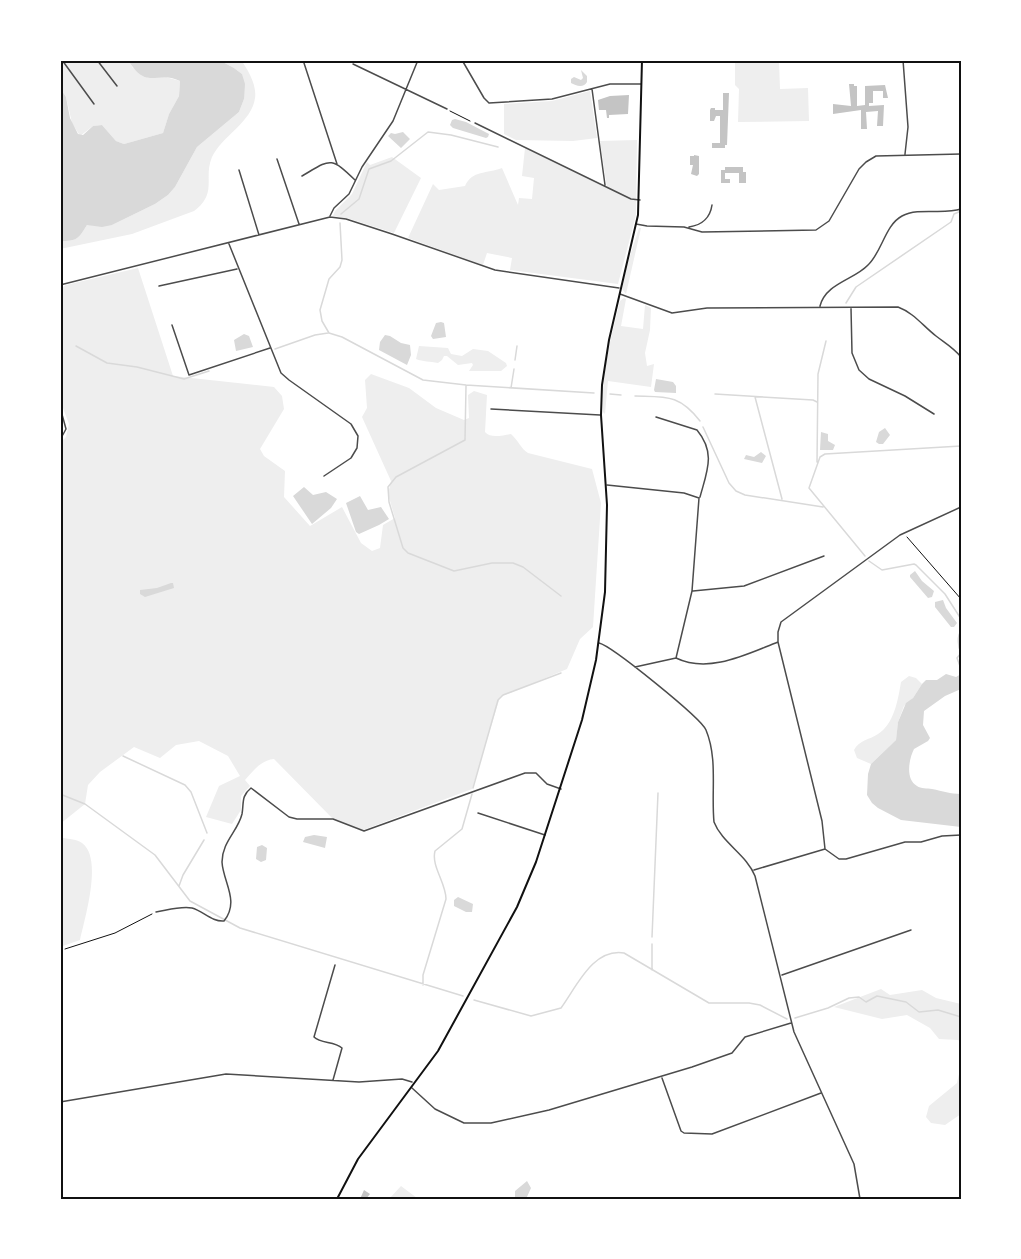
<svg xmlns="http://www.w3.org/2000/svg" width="1021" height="1259" font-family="Georgia,serif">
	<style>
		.green { fill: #eee }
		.water { fill: #d9d9d9 }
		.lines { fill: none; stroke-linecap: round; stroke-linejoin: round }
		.stream { stroke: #d9d9d9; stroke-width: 1.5 }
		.building { fill: #c4c4c4 }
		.path { stroke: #111; stroke-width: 1 }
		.minor { stroke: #4c4c4c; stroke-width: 1.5 }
		.primary { stroke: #111; stroke-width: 2 }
		.neatline { fill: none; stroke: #111; stroke-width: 2 }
	</style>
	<rect width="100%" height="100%" fill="#fff"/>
	<path class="green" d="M60,60h68l5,8 47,13 -1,15 -10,18 -6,19 -39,11 -8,-3 -14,-16 -9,1 -13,10 -8,-13 -6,-26 -6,-9z
		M219,60h22c7,10 16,25 14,38 -3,24 -33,38 -43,59 -9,21 6,36 -18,54l-62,23 -72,15v-8c18,0 18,-2 27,-16h25l43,-21 13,-9 7,-8 22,-40 42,-35 5,-13 -2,-25 -8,-6z
		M735,61h44l1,28 28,-1 1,33 -71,1 1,-33 -4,-4z
		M590,91l7,47 -24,3 -57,-1 -12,-6v-30l48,-3z
		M637,140l-1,75 -18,69 -108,-14 2,-12 -25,-5 -4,12 -75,-27 25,-54 6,6 26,-4c7,-16 22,-12 37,-18l16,37 1,-7 13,1 2,-21 -12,-2 3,-28 82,40 -7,-47z
		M392,157l29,21 -27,55 -44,-14 -17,-3 2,-5 17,-17 15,-32 3,3z
		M639,228h2l-15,66 -4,-5 5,-24z
		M138,268l35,108 101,11 8,9 2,13 -24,40 4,7 21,15 -1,26 26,29 32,-19 19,36 11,8 8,-3 3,-23 12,-7 -7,-24 3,-13 -29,-64 5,-9 -2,-28 6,-6 38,14 27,20 28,12 5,-2 -1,-23 6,-4 13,4 -2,37c6,7 18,3 26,2 7,6 10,15 17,19l64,16 9,34 -8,124 -13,12 -13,30 -67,28 -28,92 -109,41 -30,-11 -59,-60c-13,1 -21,12 -29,21l5,6 -9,10v14l-9,14 -26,-7 13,-31 21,-10 -12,-20 -29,-15 -23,4 -16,13 -26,-11 -34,25 -12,13 -3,19 -25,20v-381l6,-6 3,-13 -9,-24v-111l6,-4z
		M624,298l2,1 -5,27 22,3 2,-24 6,3 -1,22 -5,23 2,13 7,-2 -3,23 -43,-6 -3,33 -2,-2c-2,-38 8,-75 17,-111z
		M419,346l29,2 3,6 11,2 11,-7 15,2 18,12 1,3 -6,5h-32l4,-6 -1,-2 -14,2 -11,-9h-3l-2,4 -4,3c-8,-2 -15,-1 -22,-4z
		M909,676l7,2 6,6 -9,14 -9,8 -6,16 -2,18 -25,24 -14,-6 -3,-8c5,-10 15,-10 24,-16 16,-10 20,-34 23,-52z
		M60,827l3,11c6,1 14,1 19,5 21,15 3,74 -2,97l-20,7z
		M881,989l9,6 32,-5 14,8 25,6v38l-3,-2 -19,-1 -9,-11 -23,-13 -25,4 -48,-12z
		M961,1065v49l-16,11 -14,-2 -5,-6 3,-11 28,-23z
		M401,1186l16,12 1,1h-29z"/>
	<path class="water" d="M128,60h91l15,8 8,6 3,10 -1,15 -5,13 -42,35 -22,40 -7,8 -13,9 -43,21 -10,2 -15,-2c-9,14 -9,16 -27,16v-153l6,9 4,21 8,16 5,1 10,-9 9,-1 14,16 8,3 39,-11 6,-19 10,-18 1,-15c-24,-12 -32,11 -52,-21z
		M581,70l6,6v6c-3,6 -11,4 -16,1v-4l3,-2 7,3 2,-2z
		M455,119l11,3 23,12 -1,3 -2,1 -33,-10 -3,-3 2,-5z
		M403,132l7,7 -9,9 -13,-12 3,-3 4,1z
		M441,322l3,1 2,14 -13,2 -2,-3 5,-13z
		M244,334l5,2 4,11 -17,4 -2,-11z
		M385,335l5,1 11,7 9,2 1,10 -4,10 -28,-15 1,-8z
		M656,379l17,3 3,4v7l-21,-1 -1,-2z
		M885,428l5,7 -7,9h-4l-3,-2 3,-10z
		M821,432l7,2v7l7,4 -2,5h-13z
		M761,452l5,4 -4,7 -18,-4 2,-4 8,2z
		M304,487l9,8 13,-3 11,7 -6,9 -19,16 -19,-28z
		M360,496l8,14 13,-3 8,12 -10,6 -20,9 -3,-2 -10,-29z
		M915,571l7,10 12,10 -2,6 -4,1 -18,-21v-2z
		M171,583h2l1,5 -29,9 -5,-3v-4l17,-2z
		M943,600l3,8 11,15 -3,4h-3l-16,-20v-5z
		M946,674l10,3 5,-3v15l-16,7 -21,15 -1,14 7,13 -2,3 -14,8c-5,10 -9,30 3,37 4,3 10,2 15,3 11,2 18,5 29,5v33l-60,-7 -23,-12 -6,-5 -5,-8 1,-21 3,-10 25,-24 2,-18 8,-19 7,-5 9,-14 4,-4h11z
		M314,835l13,2 -2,11 -22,-6 2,-5z
		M262,845l5,3 -1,12 -5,2 -5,-3 1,-12z
		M458,897l15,7 -1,8h-6l-12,-6v-6z
		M527,1181l4,7 -5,11h-11v-8z"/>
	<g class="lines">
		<path class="stream" d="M341,214l18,-15 10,-30 22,-8 37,-29 23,3 47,12
			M340,223l2,37 -2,7 -11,12 -9,31 2,11 7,12 13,4 81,43 43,5 128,8
			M846,303l10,-16 95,-65 3,-8 7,-3
			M76,346l31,17 30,4 47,12 25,-8
			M275,349l40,-14 13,-2
			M515,360l2,-14
			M466,386l-1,54 -69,37 -8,10 1,15 14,46 5,5 46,18 38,-8h21l10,4 38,29
			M511,388l3,-19
			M610,394l11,1
			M715,394l98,6 4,2
			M635,396c31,1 44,-2 65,25
			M755,397l27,102
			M703,427l26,56 7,8 9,4 78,12
			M817,462l1,-88 8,-33
			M865,556l-56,-68 11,-31 5,-3 136,-8
			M869,561l13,9 32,-6 2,1 29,29 16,25
			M961,631c-4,5 -3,16 0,22l-4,5 4,11
			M123,756l62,29 6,7 16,41
			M473,788l25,-88 5,-5 58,-22
			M60,794l25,10 70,51 35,46 50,27 223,68
			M179,886l4,-11 21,-35
			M652,937l6,-144
			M652,944v26
			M423,985v-10l23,-76c0,-16 -15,-33 -11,-48l27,-22 10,-35
			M474,1000l57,16 30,-8c16,-22 32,-60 63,-55l85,50h40l11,2 27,14
			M795,1018l33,-10 21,-10 10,-1 7,5 11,-6 29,6 13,10 19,-2 23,7"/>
	</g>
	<path class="building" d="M849,84h5v2h3v20l8,-1v-19l20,-1 3,13h-5v-7h-10v12h-4v3l15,-1 -1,21h-6l1,-15 -12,1 1,17h-6v-19l-28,4v-10l18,2z
		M723,93h6l-2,52h-2v3h-13v-5h8v-27h-4l-2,5h-4v-11l1,-2h4v2h8z
		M629,95l-1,19 -19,1v3h-2l-1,-8h-7l-1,-10 12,-4z
		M694,155l5,1v18l-2,2 -6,-2 2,-9h-3v-9h4z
		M725,167h18v5h3v11h-7v-10h-14v6h5v4h-9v-13h4z
		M364,1190l6,4 -4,5h-6z"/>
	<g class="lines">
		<path class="path" d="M450,111l20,10
			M907,537l54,62
			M65,949l50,-16 37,-19"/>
		<path class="minor" d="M62,60l32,44
			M97,60l20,26
			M303,60l34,104
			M462,60l22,38 5,5 63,-4 58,-15h31
			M903,60l5,67 -3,27
			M353,64l94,45
			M592,89l13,96
			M475,123l156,76 9,1
			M277,159l22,65
			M239,170l20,65
			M302,176c29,-17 28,-20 53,4
			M330,216l4,-8 15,-14 13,-27 31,-46 25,-61
			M636,224l11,2 37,1 18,5 114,-2 13,-9 30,-52 7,-7 10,-6 85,-2
			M689,227c13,-2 21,-8 23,-22
			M229,244l52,129 8,7 62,44 7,12 -1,12 -6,10 -27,18
			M60,285l270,-68 16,2 46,15 103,36 124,18
			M159,286l78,-17
			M620,294l52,19 35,-5 191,-1c16,6 25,19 38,29 9,7 18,12 25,21
			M820,306c6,-23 34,-26 48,-41 14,-13 17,-40 34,-49 17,-9 41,-1 59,-7
			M851,308l1,45 7,17 10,9 36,17 29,18
			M172,325l17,50 81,-27
			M60,407l6,22 -6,11
			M491,409l109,6
			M656,417l41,13c19,23 10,41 3,67
			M607,485l77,8 15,5 -7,93 -16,67 -41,9
			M693,591l51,-5 80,-30
			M778,642l44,179 3,28
			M599,643c13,3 102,75 107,87 12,29 5,62 8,92 8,21 33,33 41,54l39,156 60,132 6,35
			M676,658c33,16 71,-4 102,-16v-10l3,-10 119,-87 61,-28
			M478,813l67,22
			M825,849l14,10h7l59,-17h16l21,-6 19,-1
			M754,870l71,-21
			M156,912c12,-2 24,-6 36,-4 11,3 20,14 32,13 16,-20 -1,-39 -2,-59 0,-20 16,-31 20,-48 2,-11 -1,-18 9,-26l38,29 8,2h36l31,12 161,-58h11l11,11 14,5
			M782,975l129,-45
			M662,1078l19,53 3,2 28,1 109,-41
			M333,1080l9,-32c-8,-7 -21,-4 -28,-11l21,-72
			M412,1088l23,21 29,14h27l58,-13 143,-43 40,-14 13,-16 46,-14
			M60,1102l166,-28 133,8 43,-3 10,3"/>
		<path class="primary" d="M337,1199l21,-40 80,-108 79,-144 19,-45 46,-142 14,-60 9,-68 2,-87 -6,-90 1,-30 7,-45 29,-125 4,-155"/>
	</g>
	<rect width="1021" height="1259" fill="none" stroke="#ffffff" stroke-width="123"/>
	<rect x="62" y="62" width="898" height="1136" class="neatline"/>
</svg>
